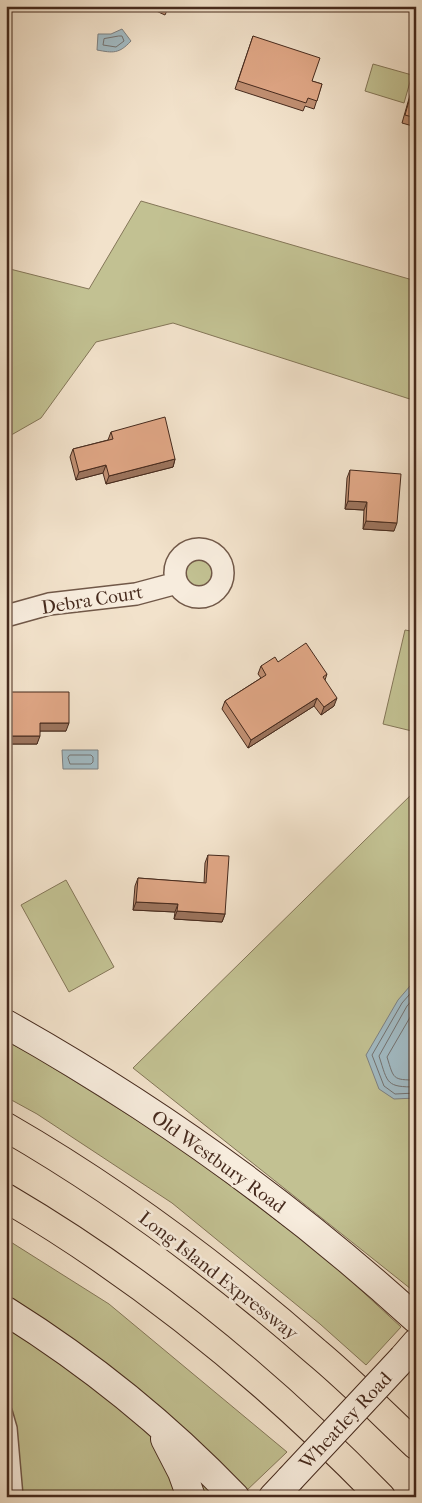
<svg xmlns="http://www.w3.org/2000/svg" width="422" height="1503" font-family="'IM FELL French Canon',serif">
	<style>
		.green { fill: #c2c192; stroke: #847658 }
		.water { fill: #a1bac3; stroke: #7d8081 }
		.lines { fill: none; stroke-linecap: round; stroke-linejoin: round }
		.shore { stroke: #747270; stroke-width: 1 }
		.lane-casing { stroke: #715848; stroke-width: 14 }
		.street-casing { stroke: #715848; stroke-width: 24 }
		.secondary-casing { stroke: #462a1d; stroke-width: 30 }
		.highway-casing { stroke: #462a1d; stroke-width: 30 }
		.lane { stroke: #f7ecdd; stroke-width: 11 }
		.street { stroke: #f7ecdd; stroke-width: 21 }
		.secondary { stroke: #f7ecdd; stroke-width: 28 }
		.highway { stroke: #f2e2cb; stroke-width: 28 }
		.secondary-bridge-casing { stroke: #462a1d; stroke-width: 30; stroke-linecap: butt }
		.secondary-bridge { stroke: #f7ecdd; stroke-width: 28 }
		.wall { fill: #c08f72; stroke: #462a1d }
		.shaded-wall { fill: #9c745d; stroke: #462a1d }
		.building { fill: #dfa685; stroke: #462a1d }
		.labels { text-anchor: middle; stroke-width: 5; stroke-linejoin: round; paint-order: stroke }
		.street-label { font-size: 19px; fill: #462a1d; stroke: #f7ecdd }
	</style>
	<rect width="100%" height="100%" fill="#f2e2cb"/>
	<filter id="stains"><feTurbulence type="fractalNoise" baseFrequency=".004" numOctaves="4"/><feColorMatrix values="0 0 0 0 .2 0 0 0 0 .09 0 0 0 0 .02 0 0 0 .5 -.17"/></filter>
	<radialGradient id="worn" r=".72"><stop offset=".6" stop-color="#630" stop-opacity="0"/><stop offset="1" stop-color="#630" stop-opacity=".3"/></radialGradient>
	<path class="green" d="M373,64l39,11 -8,28 -39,-12z
		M141,201l275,80v120l-243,-78 -77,19 -55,76 -35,20v-170l83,21z
		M184 573a16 16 0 1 1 32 0a16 16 0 1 1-32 0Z
		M405,630l11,2v100l-33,-8z
		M416,790v503l-283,-225z
		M66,880l48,87 -45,25 -48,-87z
		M6,1041l25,13 144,90 150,113 76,70 -35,38 -46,-41 -148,-121 -135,-89 -31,-17z
		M6,1239l103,65 178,148 -42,40 -239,-193z
		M6,1311l229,186h-229z"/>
	<path class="water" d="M122,29l9,12c-12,13 -18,12 -34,9l1,-16h13z
		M62,750h36v19h-35z
		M416,979v119l-22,1 -15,-10 -13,-34 32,-55z"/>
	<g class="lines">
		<path class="shore" d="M119,36h3l2,5 -8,6 -13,-2 1,-6z
			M70,755h21l2,2v5l-2,2h-21l-2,-6z
			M416,987l-14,16 -30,52 12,31 11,8 21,-1
			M416,996l-9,10 -28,50c9,28 7,31 37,31
			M416,1007l-29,50c7,22 5,23 29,23"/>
		<g class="lane-casing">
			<path id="lane" d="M6,1411l5,17 6,69"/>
		</g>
		<g class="street-casing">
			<path id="street" d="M175 573a24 24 0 1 1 48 0a24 24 0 1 1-48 0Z
				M6,616l43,-12 87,-10 41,-11"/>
		</g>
		<g class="secondary-casing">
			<path id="secondary" d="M6,1024c148,83 285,181 410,295
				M6,1311c83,52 161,115 229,186
				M403,1358l13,-15
				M165,1439l17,33 9,25
				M273,1497l17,-18"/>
		</g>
		<g class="highway-casing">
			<path id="highway" d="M6,1127c111,64 214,141 310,225 35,29 67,62 100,93
				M6,1198c138,81 264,185 375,299"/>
		</g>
		<use href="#lane" class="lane"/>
		<use href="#street" class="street"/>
		<use href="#secondary" class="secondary"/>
		<use href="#highway" class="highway"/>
		<g class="secondary-bridge-casing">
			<path id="secondary-bridge" d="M290,1479l113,-121"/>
		</g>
		<use href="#secondary-bridge" class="secondary-bridge"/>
	</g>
	<path class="wall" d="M145,6h24l-4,9z
		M253,36l59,45 10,3 -8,25 -9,-3 -2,5 -68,-22z
		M416,74v53l-14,-4z
		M111,432l64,27 -2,8 -67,17 -3,-11 -27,7 -6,-23 3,-8 35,-9z
		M350,470l44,61 -31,-2 1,-19 -19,-1 2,-31z
		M278,662l49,12 -2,6 9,26 -13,9 -7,-9 -66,42 -26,-39 3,-8 36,-23 -3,-4 3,-8z
		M8,692l58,39h-26l-3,13h-31v-48z
		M208,855l17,59 -3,8 -48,-3 1,-7 -42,-2 2,-24 3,-8 66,5 1,-20z"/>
	<path class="shaded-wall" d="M175,459l-2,8 -67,17 3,-8z
		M106,465l-3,8 -27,7 3,-8z
		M348,501l19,1 -3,8 -19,-1z
		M366,521l31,2 -3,8 -31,-2z
		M317,698l-3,8 -66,42 3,-8z
		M337,698l-3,8 -13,9 3,-8z
		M40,723h29l-3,8h-29z
		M7,736h33l-3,8h-31v-4z
		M136,902l42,2 -3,8 -42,-2z
		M177,911l48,3 -3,8 -48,-3z"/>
	<path class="building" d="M253,36l67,22 -8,23 10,3 -5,17 -9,-3 -2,5 -68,-22z
		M416,76v42l-11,-3z
		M165,417l10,42 -66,17 -3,-11 -27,7 -6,-23 40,-10 -2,-7z
		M350,470l51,4 -4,49 -31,-2 1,-19 -19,-1z
		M306,643l21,31 -4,3 14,21 -13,9 -7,-9 -66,42 -26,-39 41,-26 -5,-9 14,-9 3,5z
		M8,692h61v31h-29v13h-33z
		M208,855l21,1 -4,58 -48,-3 1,-7 -42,-2 2,-24 68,5z"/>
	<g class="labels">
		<g class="street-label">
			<text transform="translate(92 599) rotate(-9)" y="7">Debra Court</text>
			<text transform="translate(219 1161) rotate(36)" y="7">Old Westbury Road</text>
			<text transform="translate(219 1275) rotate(38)" y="7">Long Island Expressway</text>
			<text transform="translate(345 1420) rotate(-47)" y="7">Wheatley Road</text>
		</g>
	</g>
	<rect width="422" height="1503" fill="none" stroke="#f2e2cb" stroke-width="25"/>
	<rect x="8" y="8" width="407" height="1488" fill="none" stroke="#462a1d" stroke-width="2.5"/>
	<rect x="12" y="12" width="397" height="1478" fill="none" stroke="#462a1d"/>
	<rect width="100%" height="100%" filter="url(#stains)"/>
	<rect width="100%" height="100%" fill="url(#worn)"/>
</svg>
